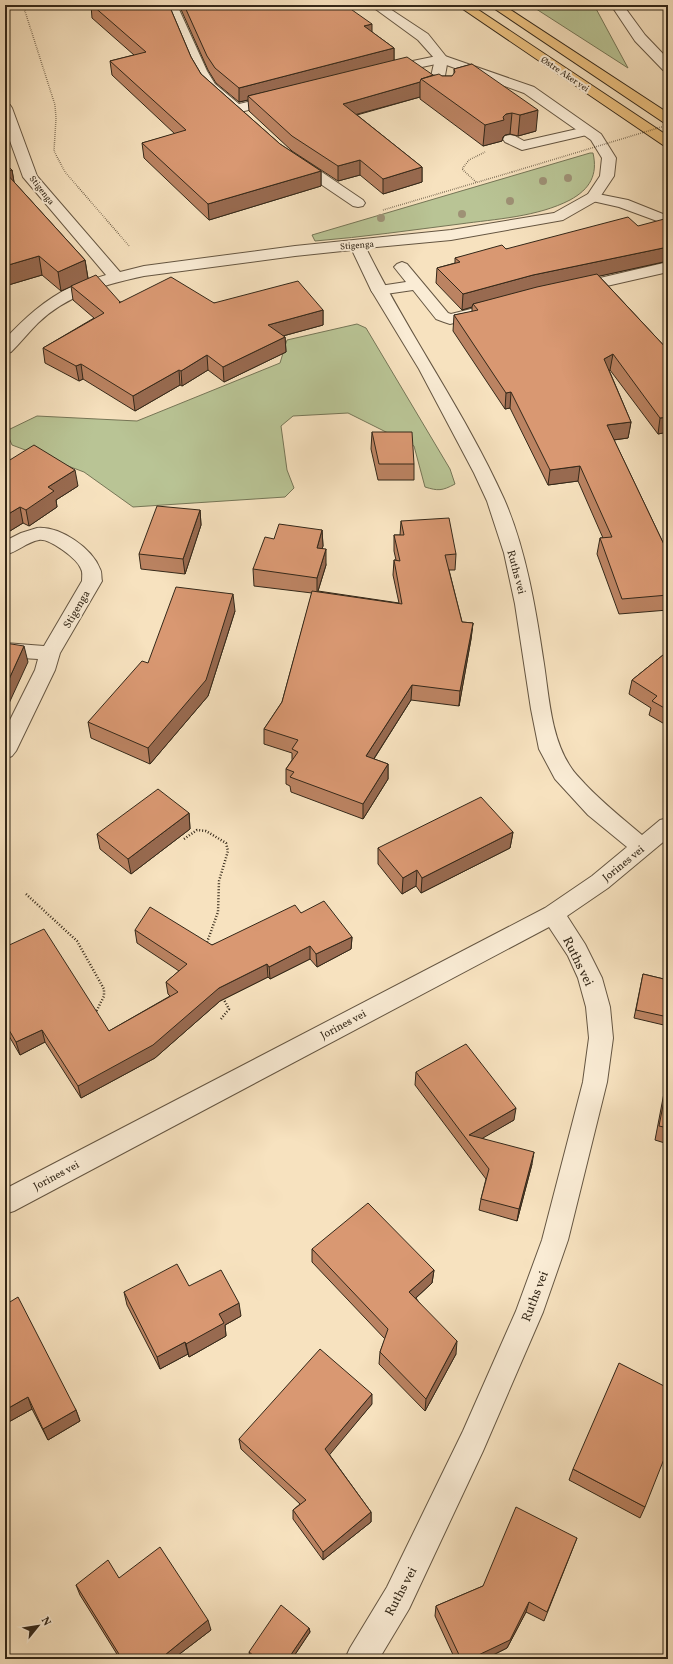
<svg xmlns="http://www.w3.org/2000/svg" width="673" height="1664" font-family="Vollkorn,serif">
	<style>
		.green { fill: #b9c495; stroke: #767657 }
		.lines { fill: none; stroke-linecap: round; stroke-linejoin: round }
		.service-casing { stroke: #655642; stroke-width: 2 }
		.minor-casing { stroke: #655642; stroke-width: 2 }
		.tertiary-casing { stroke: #655642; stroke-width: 2 }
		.trunk-casing { stroke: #342819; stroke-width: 2 }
		.path-far1 { stroke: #342819; stroke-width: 1.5; stroke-dasharray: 0.5 1.5; stroke-linecap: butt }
		.path { stroke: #342819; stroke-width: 2.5; stroke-dasharray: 1 2; stroke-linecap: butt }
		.service { fill: #faecd5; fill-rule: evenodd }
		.minor { fill: #faecd5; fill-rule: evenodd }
		.tertiary { fill: #faecd5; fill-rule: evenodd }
		.trunk { fill: #ecc180; fill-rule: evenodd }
		.path-bridge { stroke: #342819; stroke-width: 1.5; stroke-dasharray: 0.5 1.5; stroke-linecap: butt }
		.tree { fill: #9e9175 }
		.wall { fill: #bb8362; stroke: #342819 }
		.shaded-wall { fill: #986a50; stroke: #342819 }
		.building { fill: #d99872; stroke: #342819 }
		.labels { text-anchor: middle; stroke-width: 4; stroke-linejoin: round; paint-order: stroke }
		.far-street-label { font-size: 9px; fill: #342819; stroke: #faecd5 }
		.street-label { font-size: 11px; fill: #342819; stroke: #faecd5 }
		.near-street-label { font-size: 13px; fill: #342819; stroke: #faecd5 }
	</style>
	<rect width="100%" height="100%" fill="#f7e2bf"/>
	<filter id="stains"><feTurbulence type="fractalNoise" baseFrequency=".005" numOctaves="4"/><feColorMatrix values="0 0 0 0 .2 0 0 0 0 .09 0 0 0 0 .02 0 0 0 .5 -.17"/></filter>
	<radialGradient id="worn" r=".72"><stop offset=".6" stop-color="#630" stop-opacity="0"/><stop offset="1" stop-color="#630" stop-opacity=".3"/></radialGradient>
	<path class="green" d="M530,5h64l34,63z
		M590,153h3c5,22 -3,36 -23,47 -33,17 -74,19 -110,24 -48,6 -96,13 -145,17l-3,-6z
		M357,324l9,4 84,141 5,15c-13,7 -17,7 -30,3l-11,-41 -66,-33 -55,3 -12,10 6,44 7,18 -9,9 -152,10 -49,-35 -72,-27 -6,-14 31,-15 100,5 143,-58 7,-23z"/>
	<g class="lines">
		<g class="service-casing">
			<path id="service" d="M370,5h14l44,29 20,25 -4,22 9,11 -2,3h-10l-11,-14 5,-22 -17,-19z
				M586,127l5,1 2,3 -2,3 -69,16 -17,-8 -2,-3 2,-3 5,-1 5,1 9,5z
				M296,157l5,1 62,42 2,3 -2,3 -5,1 -5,-1 -62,-42 -2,-3 2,-3z
				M593,193l35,7 40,16v9l-49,-18 -31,-7 -2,-3 2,-3z
				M402,262l5,2 41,49 3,1 32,-8 6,2 2,3 -2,3 -39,10 -6,-2 -8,-3 -23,-29 -34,5 -6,-2 -2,-3 2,-3 33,-5 -12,-15 3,-3z
				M668,262v10l-92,21 -6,-2 -2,-3 2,-3z"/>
		</g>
		<g class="minor-casing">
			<path id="minor" d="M165,5h12l30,66 8,13 24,20 39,-9 5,1 2,3 -2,3 -47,11 -5,-1 -28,-25 -10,-16z
				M442,55l92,32 67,47 15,24 -2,18 -16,24 -35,20 -112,20 -85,8c42,86 99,164 138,251 22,50 32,111 40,165 5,33 7,73 26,102 4,7 10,12 15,18 18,19 37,34 57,51l18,-15 8,-2v20l-60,50 -41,28 18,28 17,34 8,29 3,31 -6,44 -39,158 -25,72 -60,139 -74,158 -30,50h-34l5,-11 37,-61 76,-156 53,-120 26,-71 41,-158 6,-44 -3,-31 -8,-29 -10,-22 -19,-29 -535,284 -9,3v-25l540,-281 47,-32 35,-29 -39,-32 -33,-36 -16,-30 -8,-40 -16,-105 -11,-51 -17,-52 -13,-28 -55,-104 -48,-79 -19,-40 -57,6 -151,20c-38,8 -77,19 -106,47 -9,9 -18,20 -27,29l-6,2v-15c20,-21 39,-39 66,-52 11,-5 23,-8 35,-12l-83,-98 -18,-50v-23l5,1 2,3 25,68 83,96 24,-6 151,-20 156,-16 103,-17 34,-19 12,-18 2,-18 -11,-18 -67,-47 -83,-30 -53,11 -5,-1 -2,-3 2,-3 5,-1z
				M37,528c23,-2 55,20 63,41 2,3 1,8 2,12l-42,72 -5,17 -39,81 -4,5 -7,3v-29l30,-60 3,-11 -33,-2v-14l39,3 38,-65c0,-4 1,-9 -1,-12 -3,-10 -32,-31 -42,-29 -12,2 -22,12 -34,15v-14l16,-8z"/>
		</g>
		<g class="tertiary-casing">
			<path id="tertiary" d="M611,5h12l22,30 23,24v12l-5,-1 -28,-29z"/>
		</g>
		<g class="trunk-casing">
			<path id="trunk" d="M457,5h14l197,131v10l-5,-1z
				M489,5h14l165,108v10l-5,-1z"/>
		</g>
		<path class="path-far1" d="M23,5l32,100 1,13 -2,33 11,21 65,75
			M476,182l-14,-13 7,-9 16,-8
			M383,210l129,-38"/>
		<path class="path" d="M184,839l13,-9 9,1 20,12 2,8 -9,30 -1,31 -12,33
			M26,894l51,47 27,48v7l-9,18
			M221,1019l8,-10 -6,-11"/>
		<use href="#service" class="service"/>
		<use href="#minor" class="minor"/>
		<use href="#tertiary" class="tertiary"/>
		<use href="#trunk" class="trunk"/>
		<path class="path-bridge" d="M512,172l156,-47"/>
	</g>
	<g class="tree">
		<circle cx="568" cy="178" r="4"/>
		<circle cx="543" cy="181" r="4"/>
		<circle cx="510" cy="201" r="4"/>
		<circle cx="462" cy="214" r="4"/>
		<circle cx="381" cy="218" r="4"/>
	</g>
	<path class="wall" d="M91,5h78l22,52 10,17 79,70 41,27v15l-112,34 -65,-62 -2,-15 33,-9 -63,-59 -2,-14 24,-6 -42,-37z
		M179,5h166l27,27 22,16v12l39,15 9,1h10l2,-2v-5l18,-5 64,67 -18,5 -8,-2 -5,1 -2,2 -1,4 -19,5 -63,-47v-2l-63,18 65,52v15l-39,12 -23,-19 -22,6 -46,-30 -43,-40 -1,-11 -9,2 -23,-19 -8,-13z
		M12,170l2,12 71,78 3,18 32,24 94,1 109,7v15l-40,11 2,1 1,15 -62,30 -16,-12 -26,16 -2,-1 -45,26 -52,-32 -4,2 -34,-18 -2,-15 51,-30 -21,-18 -2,-14 -10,5 -19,-16 -37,11z
		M506,249l162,12 -69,15 69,74v82l-10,2 -48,-64h-1l22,52 -3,16 -14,2 54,113v57l-49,4 -22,-60 3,-16h3l-25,-57 -30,4 -38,-77 -5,1 -52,-78 1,-16 18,-3v-5l-10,3 -26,-27 1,-15 18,-5v-5z
		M372,432l42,32v16h-36l-7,-31z
		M5,463l73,23 -22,14 1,7 -28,19 -6,-3 -18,11z
		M200,510l1,15 -16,49 -44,-5 -2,-15z
		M401,521l55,33 -1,16h-6l13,52 11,1 -2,16 -12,67 -48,-6 -37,59 14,5v15l-25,40 -72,-27 -1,-6 -4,-2v-15l6,-9v-7l-28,-9v-15l18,-27 30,-109 -58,-7 -1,-17 21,-30 48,-9 1,16 -1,2 4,17 -8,26 81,12 -6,-28 1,-15h2l-2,-9v-16h6z
		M235,611l-27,85 -58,68 -59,-26 -3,-16 60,-59z
		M668,651v75l-19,-11 2,-7 -22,-14 3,-14z
		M189,813l1,16 -59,45 -31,-25 -3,-15z
		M513,832l-3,16 -89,45 -5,-7 -14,8 -24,-30v-16z
		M301,913l51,24 -1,12 -34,18 -7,-8 -40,20 -2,-2 -48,24 -65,57 -74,40 -36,-56 -25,13 -15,-26v-82l104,84 61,-35 -2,-2 -2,-12 13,-11 -42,-28 -2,-13 77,15z
		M643,974l25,6v46l-34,-8z
		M416,1072l98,48 -32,18 50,26 -15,57 -38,-11 2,-11 5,-20 -71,-94z
		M668,1072v72l-13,-4z
		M312,1249l122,21 -2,13 -16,15 40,56 -31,57 -46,-47 1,-12 5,-13 -73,-77z
		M189,1286l52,30 -16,9 1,11 -37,21 -1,-3 -28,15 -33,-64 -3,-13z
		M5,1305l71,105 4,11 -32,19 -16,-31 -27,15z
		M372,1404l-43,50 42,58v10l-48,38 -30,-41v-9l7,-6 -59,-55 -2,-10z
		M573,1469l72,38 -5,11 -71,-38z
		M577,1538l-33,83 -18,-9 -19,36 -22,11h-30l-20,-43 1,-10 47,-20z
		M119,1578l92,52 -38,29h-53l-40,-64 -4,-10z
		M309,1628l1,4 -18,27h-39l-3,-2 -1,-5z"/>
	<path class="shaded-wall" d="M372,24v15l-8,-13z
		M394,48v14l-146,34v4l-9,2v-14z
		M420,82v15l-77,21v-14z
		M538,110l-2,21 -18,5 2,-21z
		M512,113l-2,21 -5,1 -2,2 -1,4 -19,5 2,-21 18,-8 3,-3z
		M360,160v15l-22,6v-15z
		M422,167v15l-39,12v-15z
		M12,170l3,18 -10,-12v-4z
		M321,171v15l-112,34 -1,-16z
		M668,247v14l-136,30 -59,13 -1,3 -10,3 1,-16 70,-19z
		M39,256l3,19 -37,11v-20z
		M85,260l3,19 -27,12 -3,-19z
		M323,310v15l-55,15v-15z
		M285,337l1,15 -62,30 -1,-15z
		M613,354l-3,16 -8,4 2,-15z
		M207,355l1,15 -26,16 -1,-15z
		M81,364l2,15 -4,2 -3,-15z
		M179,370l1,15 -45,26 -2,-15z
		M511,392l-1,16 -5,1 1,-16z
		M668,417v15l-10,2 2,-16z
		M631,422l-3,16 -23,3 2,-16z
		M580,466l-2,15 -30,4 2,-15z
		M75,470l3,16 -22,14 1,7 -28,19 -3,-16 22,-23z
		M20,507l3,16 -18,11v-18z
		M200,510l1,15 -16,49 -2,-15z
		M322,530l1,16 -6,18v-16z
		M326,549v16l-9,29v-16z
		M233,594l2,17 -27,85 -58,68 -2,-16z
		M473,623l-2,16 -12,67 1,-15z
		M24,646l4,16 -23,50v-24z
		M412,685l-1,15 -45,71v-15z
		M388,764v15l-25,40v-15z
		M189,813l1,16 -59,45 -3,-15z
		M513,832l-3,16 -89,45 1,-15z
		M417,870l-1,16 -14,8 1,-16z
		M352,937l-1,12 -34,18 -1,-13z
		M310,946v13l-40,20 -1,-12z
		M267,964l1,13 -48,24 -65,57 -74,40 -3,-12 141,-98z
		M42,1030l3,12 -25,13 -4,-13z
		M516,1108l-2,12 -43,25 -2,-10z
		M534,1152l-2,12 -15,57 2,-12z
		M434,1270l-2,13 -24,22 1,-13z
		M239,1303l2,13 -16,9 1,11 -37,21 -3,-13 33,-30z
		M457,1341l-1,13 -31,57 1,-12z
		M185,1342l3,12 -28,15 -3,-12z
		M372,1394v10l-46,55 -1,-10z
		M28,1397l4,12 -27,15v-14z
		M76,1410l4,11 -32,19 -5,-11z
		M371,1512v10l-48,38v-8z
		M529,1602l-3,10 -19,36 -22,11h-15z
		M208,1620l3,10 -38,29h-13z
		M309,1628l1,4 -18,27h-4z"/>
	<path class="building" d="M92,5h77l22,52 10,17 79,70 41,27 -113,33 -66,-61 44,-13 -76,-69 36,-9z
		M184,5h161l27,19 -8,2 30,22 -155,40 -24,-20 -8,-12z
		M407,57l26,18 -12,4 -1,3 -77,22 79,63 -39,12 -23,-19 -22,6 -46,-30 -44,-40z
		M472,64l66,46 -18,5 -8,-2 -6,1 -3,3 1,3 -19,5 -64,-46 18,-5 3,2h10l3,-4 -1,-3z
		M5,163l7,7 -7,2z
		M5,172l80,88 -27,12 -19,-16 -34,10z
		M628,217l10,9 30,-8v29l-135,28 -70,19 -26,-26 23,-6 -5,-4 47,-13 4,4z
		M597,274l71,76v67l-8,1 -47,-64 -9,5 27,63 -24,3 61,128v42l-46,4 -22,-61 12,-1 -32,-71 -30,4 -39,-78 -5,1 -52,-78 24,-5 -5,-6 64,-17z
		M96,275l24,27 -1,1 52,-26 43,26 84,-22 25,29 -55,15 17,12 -62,30 -16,-12 -26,16 -2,-1 -46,26 -52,-32 -5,2 -33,-18 61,-35 -33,-27z
		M372,432h40l2,32h-35z
		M34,445l41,25 -27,17 6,4 -28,19 -6,-3 -15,9v-53z
		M157,506l43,4 -17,49 -44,-5z
		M449,518l7,36 -11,1 17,67 11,1 -13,68 -48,-6 -46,71 22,8 -25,40 -73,-27 4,-5 -8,-3 12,-17 -6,-3 6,-9 -34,-11 18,-27 30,-111 90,13 -8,-44 6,1 -6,-26h10l-3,-14z
		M279,524l43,6 -5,18 9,1 -9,29 -64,-9 12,-32 9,2z
		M176,587l57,7 -27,86 -58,68 -60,-26 54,-61 6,2z
		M5,643l19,3 -19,42z
		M668,651v59l-16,-9 5,-5 -25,-16z
		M158,789l31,24 -61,46 -31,-25z
		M481,797l32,35 -91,46 -5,-8 -14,8 -25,-30z
		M324,901l28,36 -36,17 -6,-8 -41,21 -2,-3 -48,24 -66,57 -75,41 -36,-56 -26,12 -11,-19v-76l39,-18 65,102 69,-39 -12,-10 21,-18 -52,-34 15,-23 62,38 83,-40 6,8z
		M643,974l25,6v37l-32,-7z
		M466,1044l50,64 -47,27 65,17 -15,57 -38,-10 8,-30 -73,-97z
		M668,1080v48l-9,-2z
		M368,1203l66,67 -25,22 48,49 -31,58 -46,-47 8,-23 -76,-80z
		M177,1264l12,22 32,-16 18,33 -20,11 5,9 -38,21 -1,-2 -28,15 -33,-65z
		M18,1297l58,113 -33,19 -15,-32 -23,13v-105z
		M320,1349l52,45 -47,55 46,63 -48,40 -30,-42 13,-10 -67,-61z
		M619,1363l49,25v61l-23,58 -72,-38z
		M516,1507l61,31 -30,74 -18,-10 -19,38 -40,19h-9l-25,-53 47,-20z
		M160,1547l48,73 -48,39h-38l-46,-74 32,-25 11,18z
		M281,1605l28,23 -21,31h-30l-9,-7z"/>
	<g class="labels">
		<g class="far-street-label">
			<text transform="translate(565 74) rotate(34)" y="3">Østre Aker vei</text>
			<text transform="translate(42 190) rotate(52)" y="3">Stigenga</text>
			<text transform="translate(357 245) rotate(-5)" y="3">Stigenga</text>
		</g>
		<g class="street-label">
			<text transform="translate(517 572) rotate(75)" y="4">Ruths vei</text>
			<text transform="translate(76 609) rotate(-60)" y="4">Stigenga</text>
			<text transform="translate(623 863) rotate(-39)" y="4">Jorines vei</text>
			<text transform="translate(343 1024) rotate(-28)" y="4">Jorines vei</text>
			<text transform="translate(56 1175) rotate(-28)" y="4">Jorines vei</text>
		</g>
		<g class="near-street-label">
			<text transform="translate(579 961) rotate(64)" y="5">Ruths vei</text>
			<text transform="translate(534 1296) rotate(-69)" y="5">Ruths vei</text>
			<text transform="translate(400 1591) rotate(-62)" y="5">Ruths vei</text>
		</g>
	</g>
	<rect width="673" height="1664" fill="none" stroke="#f7e2bf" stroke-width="20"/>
	<rect x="6" y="6" width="661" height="1652" fill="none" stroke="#342819" stroke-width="2"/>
	<rect x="10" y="10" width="653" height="1644" fill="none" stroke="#342819"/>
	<g transform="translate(38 1626) rotate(60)" stroke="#faecd5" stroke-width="3" paint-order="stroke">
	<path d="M0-3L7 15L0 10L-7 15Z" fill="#342819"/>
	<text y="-6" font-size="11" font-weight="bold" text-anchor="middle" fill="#342819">N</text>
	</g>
	<rect width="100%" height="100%" filter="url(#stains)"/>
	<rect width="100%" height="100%" fill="url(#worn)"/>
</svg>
